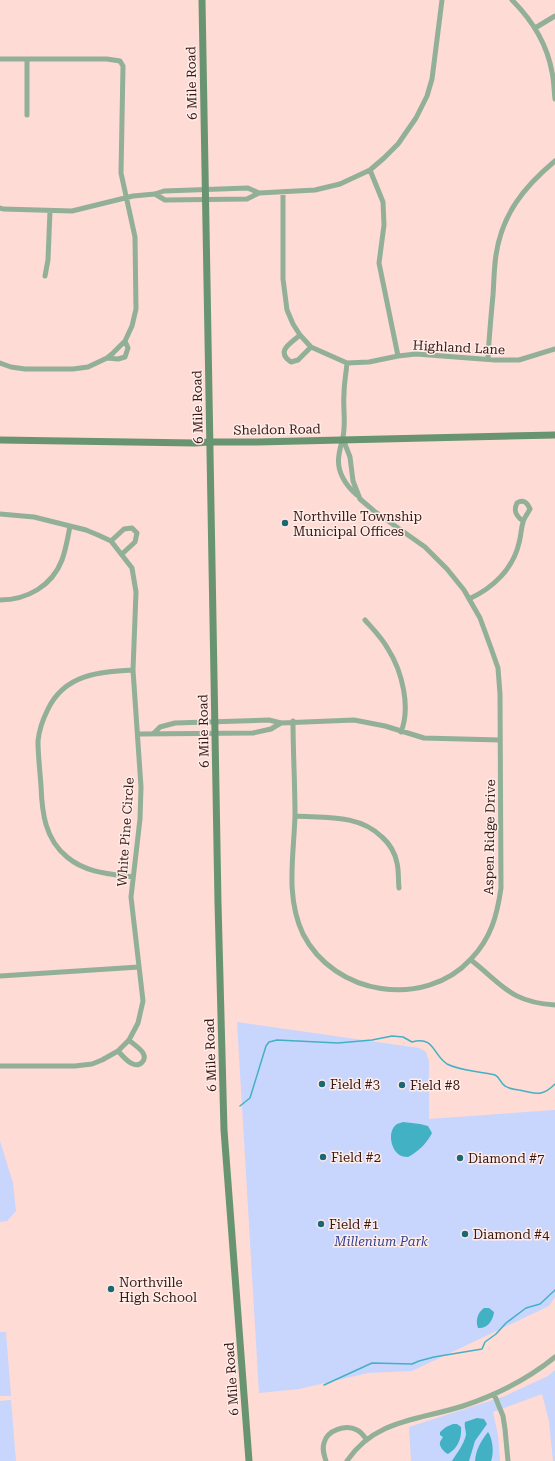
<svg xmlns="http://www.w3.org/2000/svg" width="555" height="1461" font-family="'Roboto Serif',serif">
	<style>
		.green { fill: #c8d5fd }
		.water { fill: #43b1c4 }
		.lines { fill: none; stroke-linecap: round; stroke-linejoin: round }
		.stream { stroke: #43b1c4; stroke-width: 1.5 }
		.street { stroke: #92af97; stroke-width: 5 }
		.secondary { stroke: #699472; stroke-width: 7 }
		.poi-dot { fill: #1d6773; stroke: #ffede9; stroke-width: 1.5 }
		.labels { text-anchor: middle; stroke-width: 3; stroke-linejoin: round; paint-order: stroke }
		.street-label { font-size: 13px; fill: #381914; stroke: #ffede9 }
		.poi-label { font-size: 13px; fill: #381914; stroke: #ffede9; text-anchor: start }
		.park-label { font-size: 13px; font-style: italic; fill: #334392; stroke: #ffede9 }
	</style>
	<rect width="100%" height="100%" fill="#fedbd4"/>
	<path class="green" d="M237,1022l182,26 7,4 3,9v58l126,-9v187l-6,9 -137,65 -44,2 -69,16 -40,4z
		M0,1141l13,42 3,28 -9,10 -7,1z
		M0,1332h6l5,64h-11z
		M555,1370v91h-2l-4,-40 -7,-27 -49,18 5,23 2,26h-89l-2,-34 96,-31 43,-20z
		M11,1400l5,61h-16v-60z"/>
	<path class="water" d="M403,1122l17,2 8,2 4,7c-5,10 -14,19 -24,24 -4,0 -8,-1 -11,-4 -7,-7 -9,-23 0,-29 2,-1 4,-1 6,-2z
		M484,1308h5l5,4c-1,9 -7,17 -16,16 -3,-7 0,-16 6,-20z
		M477,1418l7,1 3,5 -12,17 -6,20h-17c5,-8 12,-17 14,-26 0,-5 -2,-9 -1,-13z
		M453,1424h4l4,3c1,11 -3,21 -13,27 -4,-2 -9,-7 -8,-12 1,-2 2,-3 3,-5l-3,-2v-3l6,-5z
		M488,1432c5,7 6,21 3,29h-16c1,-12 6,-20 13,-29z"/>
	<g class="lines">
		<path class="stream" d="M240,1106l10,-8 16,-52 3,-4 8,-2 61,3 34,-3 20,-4 11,1 9,5c23,-6 20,12 35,22 13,7 33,7 48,11 5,2 5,8 10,11 4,3 9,3 14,4 17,3 22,8 36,-6
			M324,1385l48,-22 40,1 7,-3 15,-4 48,-8 3,-7 11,-8 10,-11 20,-15 14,-4 15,-14"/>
		<path class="street" d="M512,0c19,19 35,44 40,72 2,9 2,18 3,27
			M535,28l20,-12
			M0,59h107l13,2 3,5 -2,107 14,64 1,72 -4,17 -7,15 -13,13 -5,4 -19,9 -15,2h-48l-14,-2 -11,-4
			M27,115v-56
			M370,170l13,32 1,23 -5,38 19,93
			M283,192v87l4,31 6,14 7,11 11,12 36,16 22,-1 29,-6 18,-2 79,6h24l36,-11
			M155,194l10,6 82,-1 12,-6 56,-3 25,-6 30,-14 14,-12 14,-14 18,-26 11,-22 5,-17 10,-79
			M0,208l3,1 69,2 61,-15 22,-2 9,-3 84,-3 11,5
			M45,276l3,-16 2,-49
			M300,335c-9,8 -25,16 -9,27l7,-2 13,-13
			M107,358l11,1 7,-2 3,-9 -3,-7
			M488,359c1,-22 3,-43 5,-64 1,-14 1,-27 3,-40 6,-41 28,-68 59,-94
			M347,363c-1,11 -3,21 -3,31 -1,11 1,23 0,34 0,10 -4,18 -5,27 -3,16 7,31 18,40
			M0,514l34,3 52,13 12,5 13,6 21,27 4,24 -3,78 8,117 -1,32 -9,78 12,104 -5,22 -9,17 -11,11 -16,9 -10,4 -17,2h-75
			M111,541l13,-12 8,-1 5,5 -2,9 -13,12
			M469,599c24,-11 44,-30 50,-56 2,-7 2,-14 4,-21 1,-4 5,-9 7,-13 -3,-7 -7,-10 -13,-6 -4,8 -1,13 6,18
			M0,600c27,0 52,-14 62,-40 4,-11 6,-23 8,-34
			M365,620c8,9 17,18 23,29 14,22 23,58 13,83
			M293,721c0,31 2,63 2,94 -1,40 -10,81 8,119 31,61 121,76 168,25 20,-21 26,-43 30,-71l-1,-194 -2,-26 -7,-20 -11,-30 -16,-28 -17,-21 -22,-22 -51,-36 -14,-12 -7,-18 -3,-24 -7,-18
			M154,733l6,-6 15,-4 94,-3 12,3 73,-3 31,6 39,12 76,2
			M139,734l114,-1 18,-4 10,-6
			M295,816c30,2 64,-2 87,21 8,7 13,16 15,26 2,8 1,17 2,25
			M133,877c-23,-3 -47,-4 -66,-20 -22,-18 -25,-44 -26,-71 -1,-15 -3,-30 -3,-45 1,-11 5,-22 10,-32 17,-35 51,-37 85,-39
			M471,960c32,25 39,42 84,45
			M0,976l139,-9
			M118,1051c4,4 9,11 15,13 7,3 14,-4 10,-11 -3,-5 -10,-9 -14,-13
			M494,1394l9,22 2,13 3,32
			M326,1461c-2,-6 -4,-12 -2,-18 3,-13 22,-19 33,-13 4,2 7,6 9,9
			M347,1461c28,-42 73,-41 116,-55 33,-11 65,-27 92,-49"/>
		<path class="secondary" d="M202,0l16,903 6,227 25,331
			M0,440l195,3 14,-1h48l298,-7"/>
	</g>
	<g class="poi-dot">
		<circle cx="285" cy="523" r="4"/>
		<circle cx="322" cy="1084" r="4"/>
		<circle cx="402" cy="1085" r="4"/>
		<circle cx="323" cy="1157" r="4"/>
		<circle cx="460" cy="1158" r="4"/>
		<circle cx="321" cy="1224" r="4"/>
		<circle cx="465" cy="1234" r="4"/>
		<circle cx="111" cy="1289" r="4"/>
	</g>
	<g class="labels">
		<g class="street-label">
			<text transform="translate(191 83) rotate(-91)" y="5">6 Mile Road</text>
			<text transform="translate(459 347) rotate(3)" y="5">Highland Lane</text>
			<text transform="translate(197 407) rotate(-91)" y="5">6 Mile Road</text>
			<text transform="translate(277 429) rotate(-1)" y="5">Sheldon Road</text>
			<text transform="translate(203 731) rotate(-91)" y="5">6 Mile Road</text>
			<text transform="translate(125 832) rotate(-86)" y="5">White Pine Circle</text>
			<text transform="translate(489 837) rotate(-89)" y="5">Aspen Ridge Drive</text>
			<text transform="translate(210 1055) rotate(-92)" y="5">6 Mile Road</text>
			<text transform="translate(231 1379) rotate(-94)" y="5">6 Mile Road</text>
		</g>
		<g class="poi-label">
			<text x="293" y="521">Northville Township<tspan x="293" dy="15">Municipal Offices</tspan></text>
			<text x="330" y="1089">Field #3</text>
			<text x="410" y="1090">Field #8</text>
			<text x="331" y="1162">Field #2</text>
			<text x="468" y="1163">Diamond #7</text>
			<text x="329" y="1229">Field #1</text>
			<text x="473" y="1239">Diamond #4</text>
			<text x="119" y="1287">Northville<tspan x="119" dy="15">High School</tspan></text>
		</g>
		<g class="park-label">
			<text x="381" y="1246">Millenium Park</text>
		</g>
	</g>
</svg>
